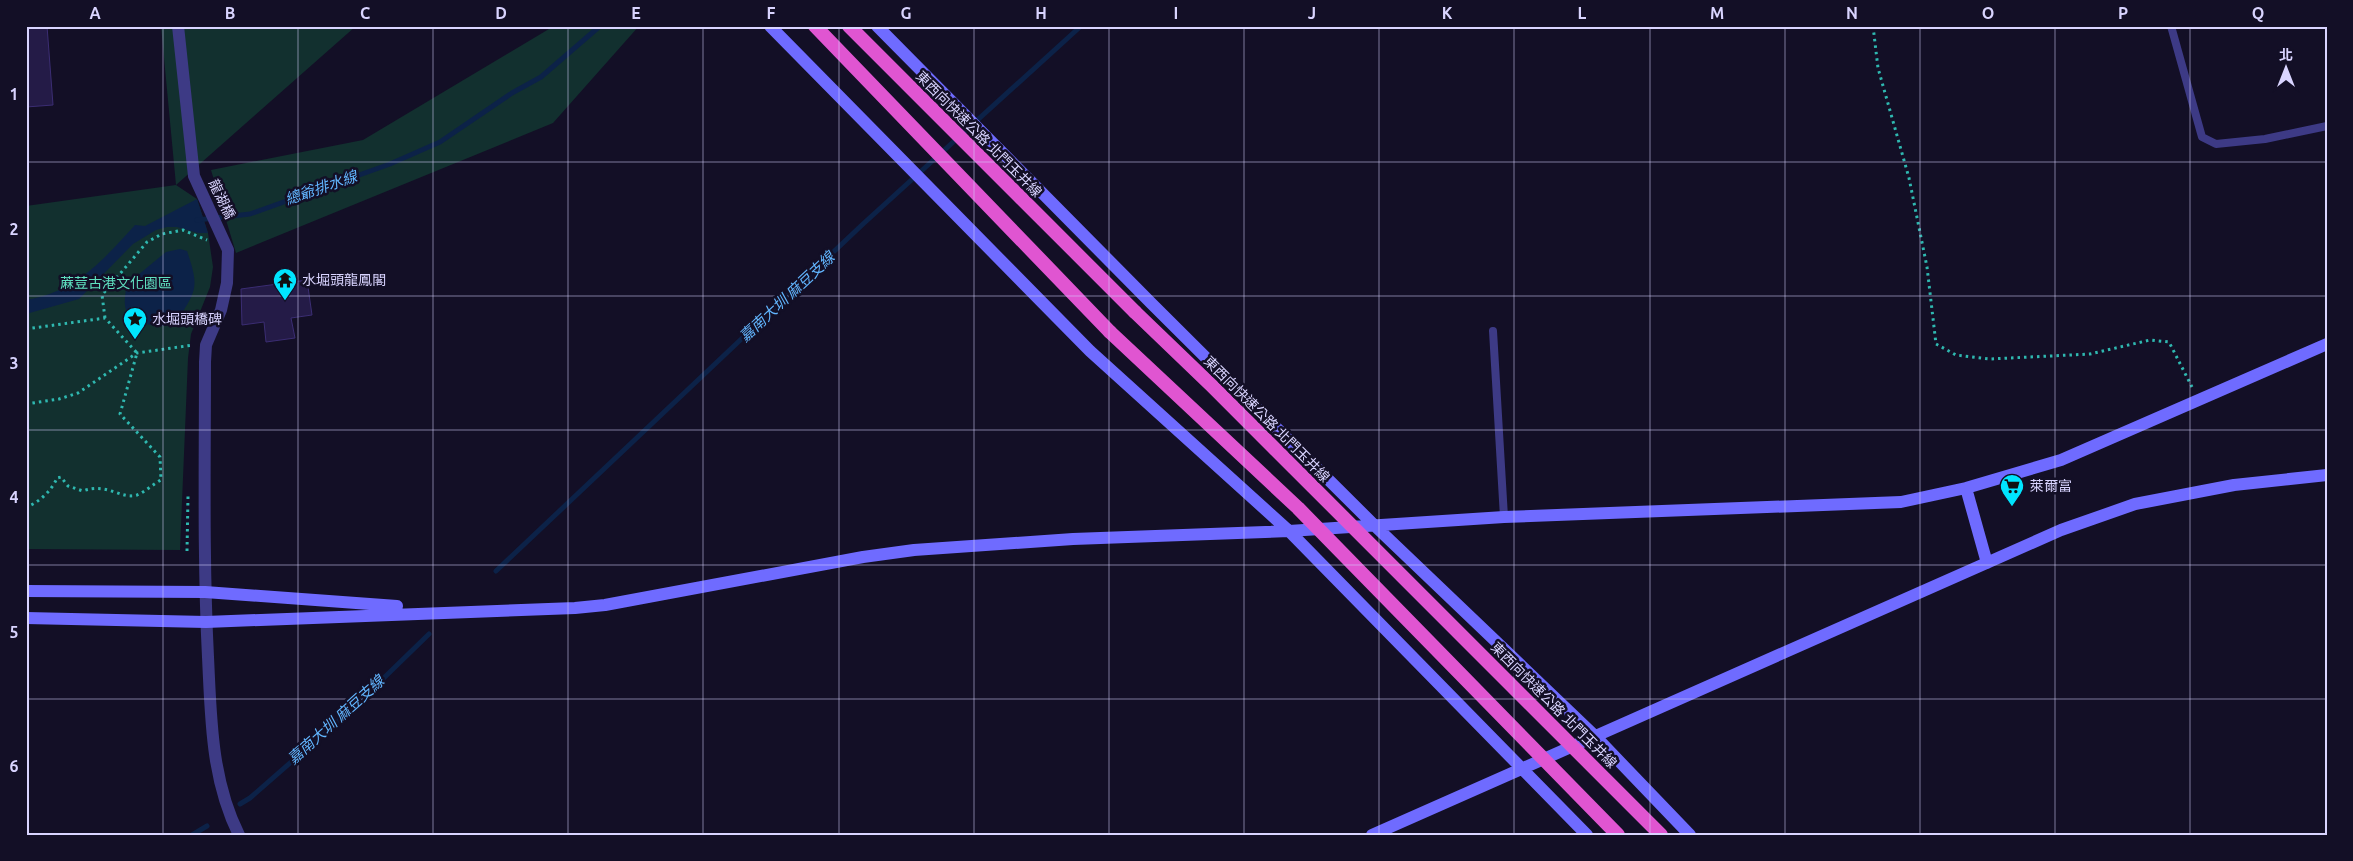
<svg xmlns="http://www.w3.org/2000/svg" width="2353" height="861" font-family="Ubuntu,'Noto Sans TC',sans-serif">
	<style>
		.green { fill: #12302f }
		.water { fill: #0c2248 }
		.lines { fill: none; stroke-linecap: round; stroke-linejoin: round }
		.stream { stroke: #0c2248; stroke-width: 5 }
		.building { fill: #241b47; stroke: #3b2d73 }
		.path { stroke: #2fb8b0; stroke-width: 3; stroke-dasharray: 2.5 4; stroke-linecap: butt }
		.service { stroke: #3d3a85; stroke-width: 8 }
		.tertiary { stroke: #3d3a85; stroke-width: 12 }
		.secondary { stroke: #6f6bff; stroke-width: 12 }
		.trunk { stroke: #e055d1; stroke-width: 14 }
		.trunk-bridge { stroke: #e055d1; stroke-width: 14 }
		.grid { fill: none; stroke: #d9d4ff; stroke-width: 1; stroke-opacity: 0.55 }
		.labels { text-anchor: middle; stroke-width: 5; stroke-linejoin: round; paint-order: stroke }
		.street-label { font-size: 14px; fill: #d9d4ff; stroke: #130f26 }
		.poi-label { font-size: 14px; fill: #d9d4ff; stroke: #130f26; text-anchor: start }
		.park-label { font-size: 14px; fill: #5fe0c0; stroke: #130f26 }
		.water-label { font-size: 15px; font-style: italic; fill: #62b6ff; stroke: #130f26 }
		.neatline { fill: none; stroke: #d9d4ff; stroke-width: 2 }
		.grid-label { font-size: 16px; text-anchor: middle; font-weight: bold; fill: #d9d4ff }
	</style>
	<rect width="100%" height="100%" fill="#130f26"/>
	<path class="green" d="M161,26h195l-180,159 21,14 11,34 5,34 -3,20 -19,47 -3,24 -8,192 -154,-1v-343l150,-21z
		M554,26h85l-86,97 -317,130 -25,-83 152,-30z"/>
	<path class="water" d="M197,199l11,34h-10l-21,-6h-10l-11,3 -23,14 -54,55 -53,15v-14c50,-8 76,-39 109,-75l10,1z
		M180,249l7,2c13,38 9,39 -11,72 -14,7 -50,1 -51,-18 -1,-7 1,-14 2,-21l39,-32z"/>
	<g class="lines">
		<path class="stream" d="M197,220l53,-6 140,-50 50,-22 72,-49 29,-16 59,-51
			M496,571l367,-347 218,-198
			M240,804l10,-6 104,-91 75,-73
			M192,835l15,-9"/>
	</g>
	<path class="building" d="M26,26h21l6,79 -27,2z
		M307,280l5,35 -21,3 4,20 -29,4 -2,-20 -22,3 -1,-36z"/>
	<g class="lines">
		<path class="path" d="M1873,26l5,42 31,110 18,89 9,77 20,11 34,4 100,-5 60,-14 19,2 23,45
			M105,318l-3,-23 45,-53 15,-8 21,-4 24,10
			M26,329l79,-11 32,35 -17,61 40,43 1,23c-8,4 -16,12 -24,15 -16,5 -30,-13 -54,-4l-15,-5 -7,-9 -4,1c-5,12 -18,25 -31,29
			M26,404l33,-5 19,-6 59,-40 56,-8
			M187,551l1,-55"/>
		<path class="service" d="M2171,26l31,111 14,7 49,-5 62,-13
			M1493,331l11,186"/>
		<path class="tertiary" d="M178,26l16,150 34,74 -1,33 -6,27 -15,35 -1,17c0,98 -2,197 3,295 3,61 3,122 31,178"/>
		<path class="secondary" d="M770,26l320,325 199,180 298,304
			M877,26l274,277 223,222 221,211 95,99
			M1966,488l21,75
			M26,591l179,1 192,14
			M26,618l180,4 369,-14 30,-3 258,-48 51,-7 159,-11 216,-8 215,-14 397,-15 65,-14 95,-28 266,-116
			M1372,835l689,-305 74,-26 99,-19 93,-10"/>
		<path class="trunk" d="M815,26l295,306
			M849,26l286,286"/>
		<path class="trunk-bridge" d="M1135,312l77,74 449,449
			M1110,332l188,176 320,327"/>
	</g>
	<path class="grid" d="M163,26v809M298,26v809M433,26v809M568,26v809M703,26v809M839,26v809M974,26v809M1109,26v809M1244,26v809M1379,26v809M1514,26v809M1650,26v809M1785,26v809M1920,26v809M2055,26v809M2190,26v809M26,162h2301M26,296h2301M26,430h2301M26,565h2301M26,699h2301"/>
	<defs>
		<g id="temple-pin" transform="scale(1.25)"><path d="M0 17L-7.5 6A9.5 9.5 0 1 1 7.5 6Z" fill="#00e5ff" stroke="#130f26"/><path d="M0-6L5-2H3V0L6.5 2.5H4V6H1.5V3h-3V6H-4V2.5H-6.5L-3 0V-2H-5Z" fill="#111"/></g>
		<g id="sight-pin" transform="scale(1.25)"><path d="M0 17L-7.5 6A9.5 9.5 0 1 1 7.5 6Z" fill="#00e5ff" stroke="#130f26"/><path d="M0-6L1.8-2.2L6-1.7L2.9 1.2L3.7 5.4L0 3.3L-3.7 5.4L-2.9 1.2L-6-1.7L-1.8-2.2Z" fill="#111"/></g>
		<g id="supermarket-pin" transform="scale(1.25)"><path d="M0 17L-7.5 6A9.5 9.5 0 1 1 7.5 6Z" fill="#00e5ff" stroke="#130f26"/><path d="M-6-5.5h2.5l.6 2H6L4.5 2H-2.5L-4.4-4H-6ZM-1.5 3.2a1.3 1.3 0 1 0 .1 0ZM3 3.2a1.3 1.3 0 1 0 .1 0Z" fill="#111"/></g>
	</defs>
	<g fill-rule="evenodd">
		<use href="#temple-pin" x="285" y="280"/>
		<use href="#sight-pin" x="135" y="319"/>
		<use href="#supermarket-pin" x="2012" y="486"/>
	</g>
	<g class="labels">
		<g class="street-label">
			<text transform="translate(979 134) rotate(45)" y="5">東西向快速公路 北門玉井線</text>
			<text transform="translate(222 199) rotate(64)" y="5">龍湖橋</text>
			<text transform="translate(1267 419) rotate(45)" y="5">東西向快速公路 北門玉井線</text>
			<text transform="translate(1554 705) rotate(45)" y="5">東西向快速公路 北門玉井線</text>
		</g>
		<g class="poi-label">
			<text x="302" y="285">水堀頭龍鳳閣</text>
			<text x="152" y="324">水堀頭橋碑</text>
			<text x="2030" y="491">萊爾富</text>
		</g>
		<g class="park-label">
			<text x="116" y="288">蔴荳古港文化園區</text>
		</g>
		<g class="water-label">
			<text transform="translate(321 188) rotate(-19)" y="5">總爺排水線</text>
			<text transform="translate(787 297) rotate(-43)" y="5">嘉南大圳 麻豆支線</text>
			<text transform="translate(336 720) rotate(-42)" y="5">嘉南大圳 麻豆支線</text>
		</g>
	</g>
	<rect width="2353" height="861" fill="none" stroke="#130f26" stroke-width="55"/>
	<g transform="translate(2286 68)" stroke="#130f26" stroke-width="4" paint-order="stroke">
	<path d="M0-4L9 19L0 12L-9 19Z" fill="#d9d4ff"/>
	<text y="-8" font-size="14" font-weight="bold" text-anchor="middle" fill="#d9d4ff">北</text>
	</g>
	<rect x="28" y="28" width="2298" height="806" class="neatline"/>
	<g class="grid-label">
		<text x="95" y="19">A</text>
		<text x="230" y="19">B</text>
		<text x="365" y="19">C</text>
		<text x="501" y="19">D</text>
		<text x="636" y="19">E</text>
		<text x="771" y="19">F</text>
		<text x="906" y="19">G</text>
		<text x="1041" y="19">H</text>
		<text x="1176" y="19">I</text>
		<text x="1312" y="19">J</text>
		<text x="1447" y="19">K</text>
		<text x="1582" y="19">L</text>
		<text x="1717" y="19">M</text>
		<text x="1852" y="19">N</text>
		<text x="1988" y="19">O</text>
		<text x="2123" y="19">P</text>
		<text x="2258" y="19">Q</text>
		<text x="14" y="100">1</text>
		<text x="14" y="235">2</text>
		<text x="14" y="369">3</text>
		<text x="14" y="503">4</text>
		<text x="14" y="638">5</text>
		<text x="14" y="772">6</text>
	</g>
</svg>
